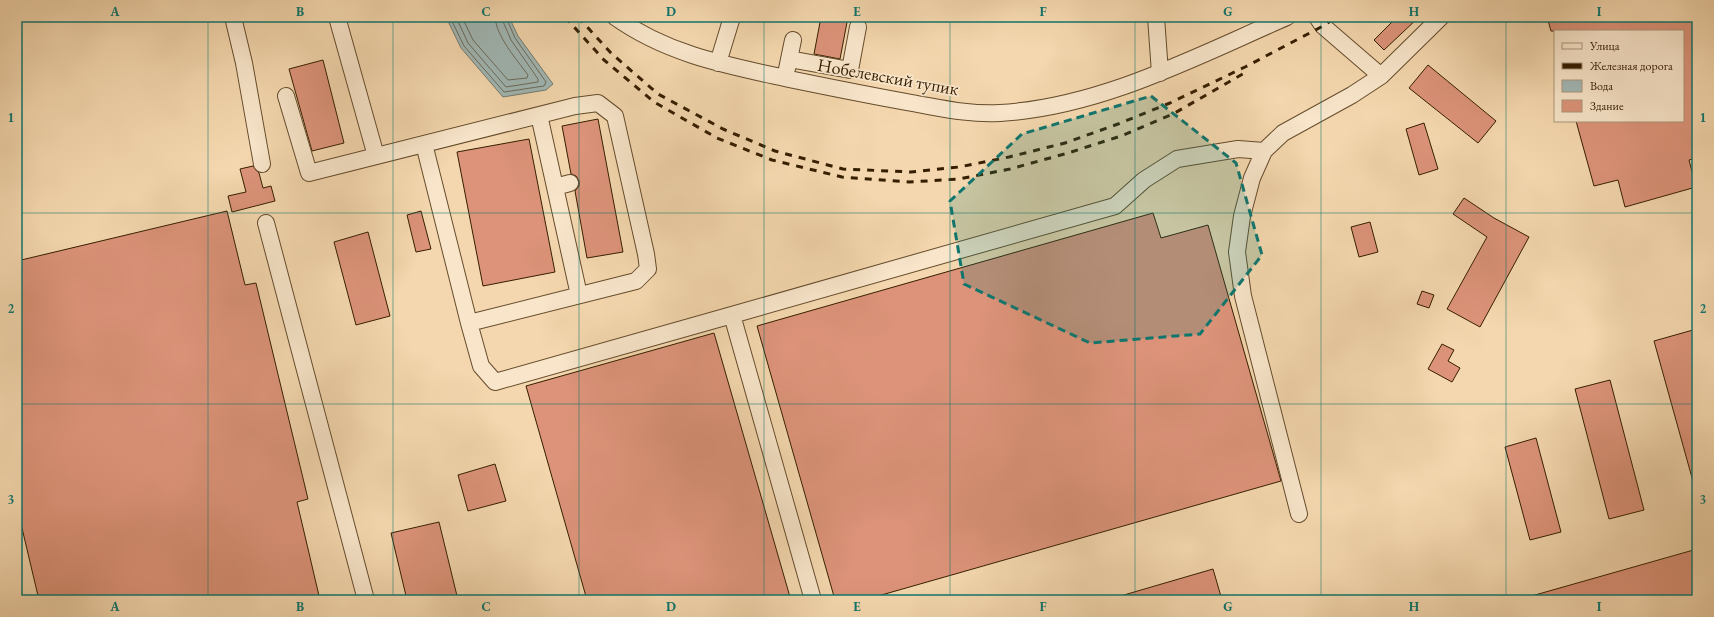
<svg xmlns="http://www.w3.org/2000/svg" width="1714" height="617" font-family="'EB Garamond',serif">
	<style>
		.water { fill: #a0b7b5; stroke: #757a6d }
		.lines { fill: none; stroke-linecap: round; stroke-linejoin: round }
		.shore { stroke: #6a6a5a; stroke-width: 1 }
		.building { fill: #dc9379; stroke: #351e00 }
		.minor-casing { stroke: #654c2c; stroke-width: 18 }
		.minor { stroke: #f8e5ca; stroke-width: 16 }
		.rail { stroke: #351e00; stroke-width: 3; stroke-dasharray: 7 7; stroke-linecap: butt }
		.marked { fill: #0f766e; fill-opacity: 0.2; stroke: #0f766e; stroke-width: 3; stroke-dasharray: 8 5; stroke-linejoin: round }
		.grid { fill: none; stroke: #0f766e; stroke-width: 1; stroke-opacity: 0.55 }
		.labels { text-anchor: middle; stroke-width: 3.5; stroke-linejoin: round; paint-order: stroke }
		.street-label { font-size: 18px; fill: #351e00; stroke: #f8e5ca }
		.neatline { fill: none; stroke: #0f766e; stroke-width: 1.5 }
		.grid-label { font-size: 13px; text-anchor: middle; font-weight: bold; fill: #0f766e }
	</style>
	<rect width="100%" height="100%" fill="#f4d7ae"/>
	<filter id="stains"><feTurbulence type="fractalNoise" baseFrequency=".005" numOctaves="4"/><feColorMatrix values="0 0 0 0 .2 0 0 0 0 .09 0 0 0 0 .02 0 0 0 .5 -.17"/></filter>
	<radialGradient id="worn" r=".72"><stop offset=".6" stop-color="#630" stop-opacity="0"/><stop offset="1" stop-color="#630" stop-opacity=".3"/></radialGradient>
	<path class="water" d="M446,17h63l9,19 35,48 -7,6 -43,7 -42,-49z"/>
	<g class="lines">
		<path class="shore" d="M450,17l14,29 40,46 40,-6 2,-4 -31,-44 -9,-21
			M456,17l12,26 38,44 32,-5v-3l-27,-39 -10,-23
			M462,17l11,23 35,40 19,-2 1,-3c-11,-15 -32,-39 -33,-58"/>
	</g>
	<path class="building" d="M821,17h27l-8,42 -26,-5z
		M1397,17h22l-35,33 -10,-10z
		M1547,17h150v141l-8,2 7,27 -71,20 -7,-27 -24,6 -18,-65h107v-90h-132z
		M323,60l21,83 -32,8 -23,-82z
		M1428,65l68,56 -18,22 -69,-55z
		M598,119l25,133 -36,6 -12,-67 4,-5v-5l-3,-5 -5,-2 -9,-48z
		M1424,123l14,46 -19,6 -13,-46z
		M529,139l26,133 -72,14 -26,-134z
		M253,166l6,7 4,15 8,-2 4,15 -43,11 -4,-16 18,-4 -6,-23z
		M1464,198l30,20 35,19 -49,90 -33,-18 40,-72 -34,-23z
		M227,211l18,74 11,-2 52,216 -11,3 23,98h-281l-22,-93v-246z
		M421,211l10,38 -15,3 -9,-37z
		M1153,213l8,25 47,-13 73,256 -417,119h-29l-78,-274z
		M1370,222l8,30 -19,5 -8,-30z
		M368,232l22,84 -34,9 -22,-83z
		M1422,291l12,4 -5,13 -12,-4z
		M1693,330l4,13v142h-3l-40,-144z
		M714,333l76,264 -11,3h-192l-61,-214z
		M1442,344l12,6 -6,11 12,7 -8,14 -24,-13z
		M1610,380l34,130 -35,9 -34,-130z
		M1536,438l25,94 -31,8 -25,-93z
		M495,464l11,37 -38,10 -10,-36z
		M439,522l19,78h-51l-16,-67z
		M1697,549v51h-168l-1,-3z
		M1213,569l9,31h-104l-1,-3z"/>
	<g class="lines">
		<g class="minor-casing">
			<path id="minor" d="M233,17l11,46 18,101
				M337,17l39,139
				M615,17c55,39 116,49 179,63 39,8 79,16 118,23 29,5 58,12 88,10 101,-6 195,-56 287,-96
				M1156,17l4,56
				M1317,17l6,9 58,50
				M789,59l61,11 8,-43
				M718,63l14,-46
				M787,69l6,-29
				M286,96l23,77 266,-67 23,-3 17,13 31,138 2,15 -12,12 -167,42 -45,-179
				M539,115l40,180
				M555,187l15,-4
				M266,223l100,377
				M469,323l12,43 14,16 237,-67
				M1299,514l-56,-218 -6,-44 5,-36 10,-38 12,-27 19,-18 69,-38 29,-19 60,-59
				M813,600l-81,-285 383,-109 29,-26 33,-21 61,-10 26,2"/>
		</g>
		<use href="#minor" class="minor"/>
		<path class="rail" d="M565,17l39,43 50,42 63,36 55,22 70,17 67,5 50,-3 51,-10 58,-16 53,-17 52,-22 75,-43
			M578,17l33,36 47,41 65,35 52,22 68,18 68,3 48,-5 50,-10 56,-14 53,-19 52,-21 75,-36 78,-41 13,-9"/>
	</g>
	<path class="marked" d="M1151,96l85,67 26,92 -62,79 -110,9 -126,-59 -14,-83 72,-67z"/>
	<path class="grid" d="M208,17v583M393,17v583M579,17v583M764,17v583M950,17v583M1135,17v583M1321,17v583M1506,17v583M17,213h1680M17,404h1680"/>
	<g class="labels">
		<g class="street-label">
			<text transform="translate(888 77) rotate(10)" y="6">Нобелевский тупик</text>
		</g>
	</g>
	<rect width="1714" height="617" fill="none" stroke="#f4d7ae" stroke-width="44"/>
	<rect x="1554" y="30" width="130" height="92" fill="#f8e5ca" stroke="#aa9579"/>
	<rect x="1562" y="43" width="20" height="6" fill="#f8e5ca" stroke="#aa9579"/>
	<text x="1590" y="50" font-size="12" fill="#351e00">Улица</text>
	<rect x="1562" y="63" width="20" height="6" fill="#351e00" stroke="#aa9579"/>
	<text x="1590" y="70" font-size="12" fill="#351e00">Железная дорога</text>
	<rect x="1562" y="80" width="20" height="12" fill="#a0b7b5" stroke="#aa9579"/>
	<text x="1590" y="90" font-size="12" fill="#351e00">Вода</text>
	<rect x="1562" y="100" width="20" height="12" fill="#dc9379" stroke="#aa9579"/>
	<text x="1590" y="110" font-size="12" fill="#351e00">Здание</text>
	<rect x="22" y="22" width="1670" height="573" class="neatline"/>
	<g class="grid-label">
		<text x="115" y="16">A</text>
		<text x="300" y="16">B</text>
		<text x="486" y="16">C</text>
		<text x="671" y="16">D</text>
		<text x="857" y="16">E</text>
		<text x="1043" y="16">F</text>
		<text x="1228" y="16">G</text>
		<text x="1414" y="16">H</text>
		<text x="1599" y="16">I</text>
		<text x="11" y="122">1</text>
		<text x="1703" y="122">1</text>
		<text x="11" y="313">2</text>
		<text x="1703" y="313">2</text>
		<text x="11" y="504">3</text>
		<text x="1703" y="504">3</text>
		<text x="115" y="611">A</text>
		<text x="300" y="611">B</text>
		<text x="486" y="611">C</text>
		<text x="671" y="611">D</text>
		<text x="857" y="611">E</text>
		<text x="1043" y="611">F</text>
		<text x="1228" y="611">G</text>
		<text x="1414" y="611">H</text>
		<text x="1599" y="611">I</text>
	</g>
	<rect width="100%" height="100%" filter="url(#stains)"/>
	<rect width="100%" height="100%" fill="url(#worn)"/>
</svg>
